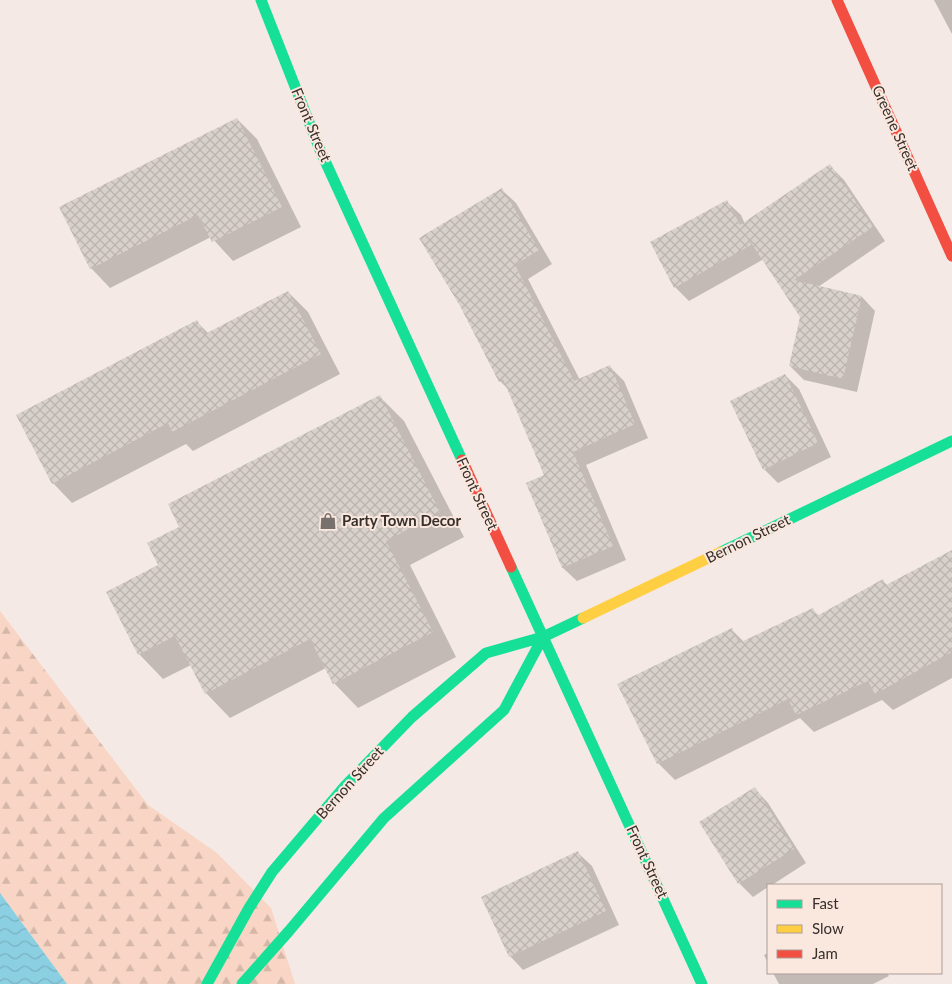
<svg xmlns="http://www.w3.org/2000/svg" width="952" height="984" font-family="Lato,sans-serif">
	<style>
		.forest { fill: url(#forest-firs) }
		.water { fill: url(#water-waves) }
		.shadow { fill: #0003 }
		.building { fill: url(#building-cross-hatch) }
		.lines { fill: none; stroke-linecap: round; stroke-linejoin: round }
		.fast { stroke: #16e098; stroke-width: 11 }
		.slow { stroke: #ffcf43; stroke-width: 11 }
		.jam { stroke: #f24e42; stroke-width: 11 }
		.labels { text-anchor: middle; stroke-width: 4; stroke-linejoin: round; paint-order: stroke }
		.street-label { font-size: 15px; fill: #362f2b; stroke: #fae7de }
		.poi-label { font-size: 15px; font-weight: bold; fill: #362f2b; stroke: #fae7de; text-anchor: start }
	</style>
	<defs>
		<pattern id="forest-firs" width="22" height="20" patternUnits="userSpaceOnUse" patternTransform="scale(1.25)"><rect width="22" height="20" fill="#f8d5c4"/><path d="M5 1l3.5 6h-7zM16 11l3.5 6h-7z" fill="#d5b7a9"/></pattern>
		<pattern id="water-waves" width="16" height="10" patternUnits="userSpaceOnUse" patternTransform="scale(1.25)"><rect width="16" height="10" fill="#8bcfe2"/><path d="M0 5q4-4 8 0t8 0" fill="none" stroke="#79b2c2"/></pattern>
		<pattern id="building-cross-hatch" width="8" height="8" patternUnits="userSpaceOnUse" patternTransform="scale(1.25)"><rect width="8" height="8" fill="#d8d0cb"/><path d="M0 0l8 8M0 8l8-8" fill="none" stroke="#bab3ae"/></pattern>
	</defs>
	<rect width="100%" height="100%" fill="#f4e9e4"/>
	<path class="forest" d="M0,611l148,194 69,48 54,55 24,76h-228l-67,-91z"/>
	<path class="water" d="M0,893l67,91h-67z"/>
	<path class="shadow" d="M934,0h18v34z
		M237,119l20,20 44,88 -68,34 -22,-24 -101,51 -19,-20z
		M830,166l14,14 41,61 -67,46 44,10 13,14 -18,81 -53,-12 -14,-14 12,-49 -38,-58 -75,42 -14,-14 52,-85 14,13 4,9z
		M502,190l14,13 36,61 -24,15 52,101 30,-13 14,14 24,57 -62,27 40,95 -49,21 -14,-13 -36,-84 19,-8 -36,-85 -10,-10z
		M288,292l20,20 32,62 -147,77 -7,-7 -114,59 -19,-20 144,-161 12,12z
		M785,375l14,14 32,68 -53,26 -14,-14z
		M379,396l25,25 60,116 -54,28 46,92 -98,51 -24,-25 -8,-15 -96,50 -24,-25 -15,-28 -28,14 -24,-25 21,-89 21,-38z
		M952,555v123l-59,32 -11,-10 -68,32 -14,-14 -125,62 -17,-17 73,-134 13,13 69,-32 6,6 64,-35 5,5z
		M755,789l13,14 38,60 -34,22h-4v2l-15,10 -14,-14z
		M578,853l14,13 27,59 -96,45 -13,-14z
		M768,953v10l-4,-8z
		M773,973h114l2,3 -16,8h-94z"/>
	<path class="building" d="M237,118l45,89 -70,35 -14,-27 -108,54 -31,-62z
		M830,164l43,63 -79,53 68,16 -19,83 -54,-13 11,-49 -56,-85 7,13 -77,43 -24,-46 77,-42 13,25z
		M502,188l37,62 -24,15 59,116 36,-16 25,59 -62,28 40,94 -51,22 -36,-85 18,-8 -41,-96 -4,3 -39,-76 -41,-68z
		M288,291l33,63 -149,78 -4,-9 -116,61 -36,-69 181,-95 8,14z
		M785,374l33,69 -55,27 -33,-69z
		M380,395l60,117 -54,29 47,91 -100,52 -23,-45 -105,55 -30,-58 -37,19 -32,-63 52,-27 -11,-22 32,-16 -11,-23z
		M952,550v102l-77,42 -7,-13 -72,34 -8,-16 -131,65 -40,-80 115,-56 7,15 74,-35 4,8 66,-37 3,6z
		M755,787l39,62 -56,35 -39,-62z
		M578,851l28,60 -97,46 -28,-60z"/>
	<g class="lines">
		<path class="fast" d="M261,0l59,150 142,310
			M721,552l231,-111
			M511,567l191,417
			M207,984l42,-76 23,-36 73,-86 67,-69 74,-64 57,-16 40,-19
			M242,984l47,-53 95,-113 120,-108 39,-73"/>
		<path class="slow" d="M583,618l138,-66"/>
		<path class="jam" d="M837,0l115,256
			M462,460l49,107"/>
	</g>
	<defs>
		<g id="shop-bare" transform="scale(1.35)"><path d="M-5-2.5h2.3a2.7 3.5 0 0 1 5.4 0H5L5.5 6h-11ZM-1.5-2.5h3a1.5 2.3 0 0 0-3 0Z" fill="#78706c" stroke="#fae7de" stroke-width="2.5" paint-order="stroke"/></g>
	</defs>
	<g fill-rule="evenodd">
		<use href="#shop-bare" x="328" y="521"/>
	</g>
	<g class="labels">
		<g class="street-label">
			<text transform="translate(311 125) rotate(67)" y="5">Front Street</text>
			<text transform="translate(895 128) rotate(66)" y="5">Greene Street</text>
			<text transform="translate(477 494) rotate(65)" y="5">Front Street</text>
			<text transform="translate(748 539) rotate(-26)" y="5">Bernon Street</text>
			<text transform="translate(350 783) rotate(-48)" y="5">Bernon Street</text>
			<text transform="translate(647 862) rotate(65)" y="5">Front Street</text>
		</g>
		<g class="poi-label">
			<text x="342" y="526">Party Town Decor</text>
		</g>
	</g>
	<rect x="767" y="884" width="175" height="90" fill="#fae7de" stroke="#ac9d96"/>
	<rect x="777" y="900" width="25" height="8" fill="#16e098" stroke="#ac9d96"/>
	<text x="812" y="909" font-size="15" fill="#362f2b">Fast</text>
	<rect x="777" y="925" width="25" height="8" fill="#ffcf43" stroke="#ac9d96"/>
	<text x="812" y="934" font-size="15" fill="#362f2b">Slow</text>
	<rect x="777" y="950" width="25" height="8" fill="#f24e42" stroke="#ac9d96"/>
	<text x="812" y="959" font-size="15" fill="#362f2b">Jam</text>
</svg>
